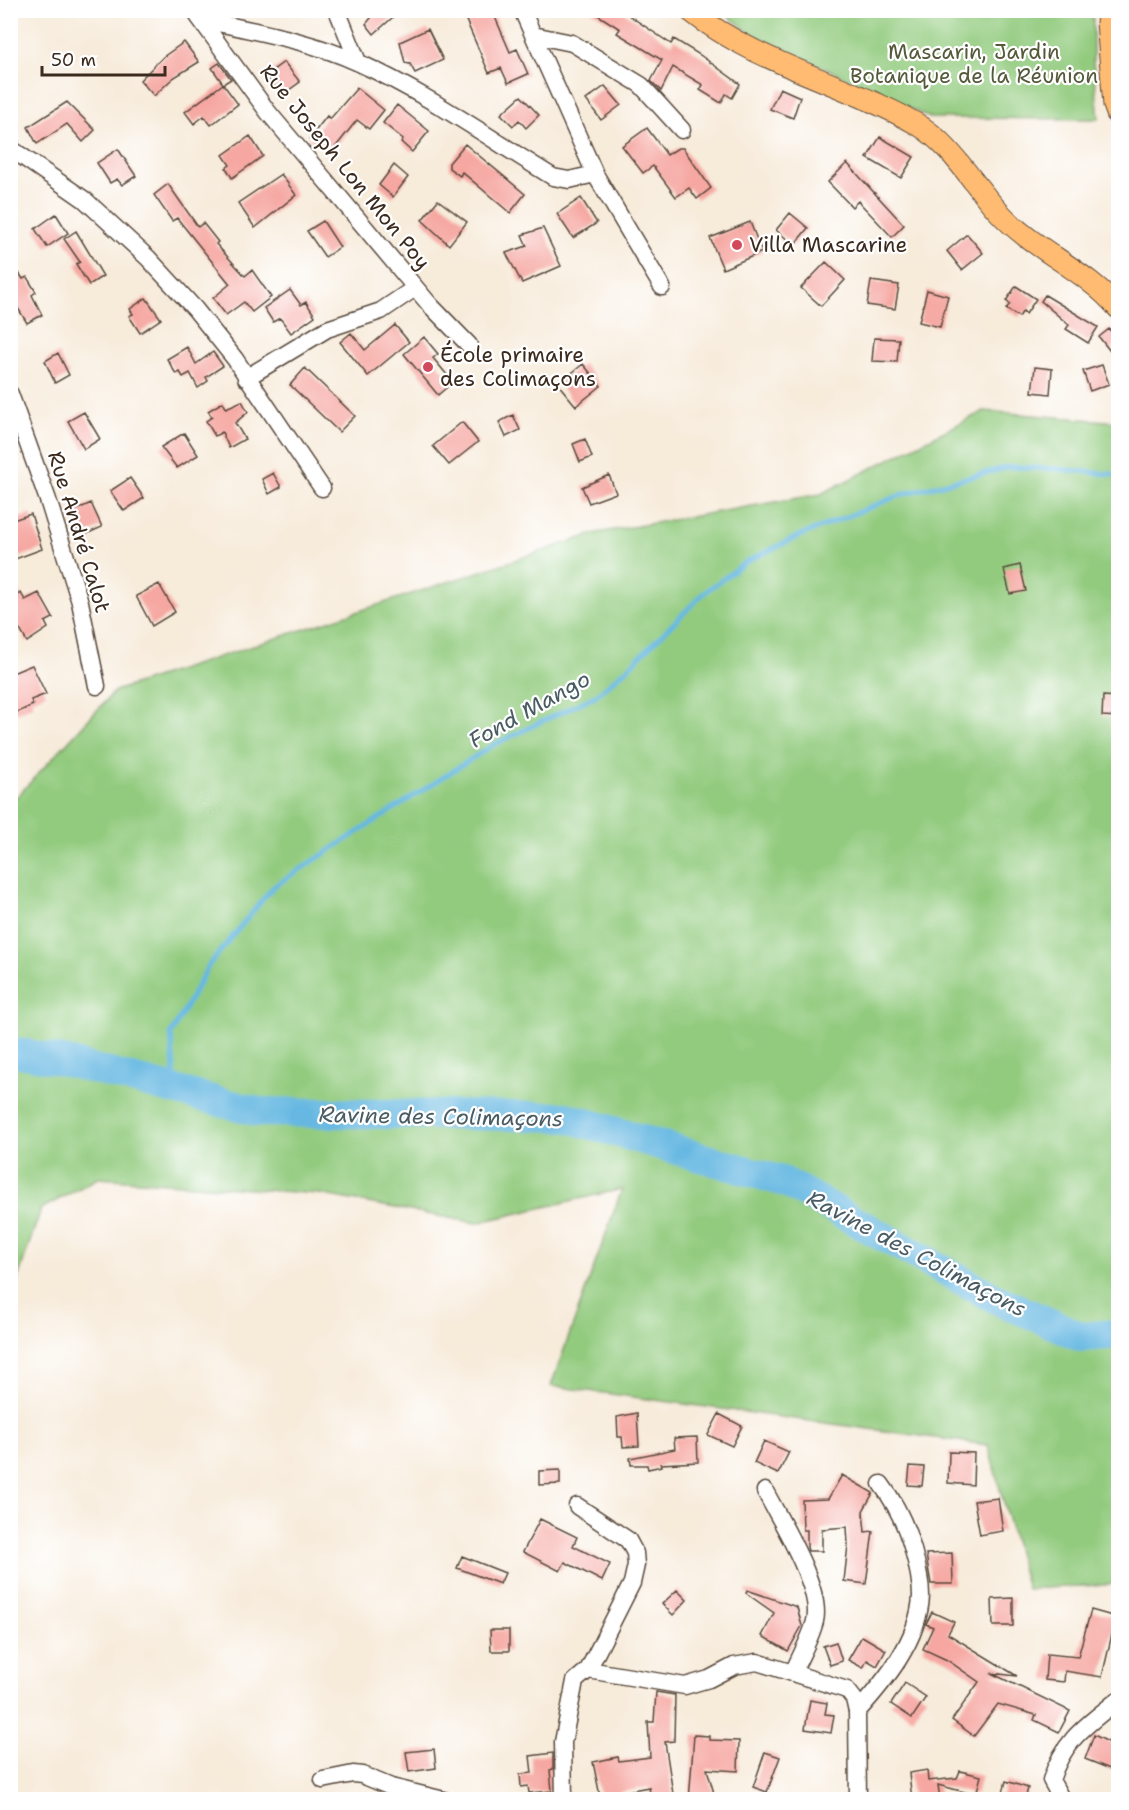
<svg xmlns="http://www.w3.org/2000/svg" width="1129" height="1810" font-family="'Shantell Sans',sans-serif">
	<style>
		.green { fill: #92cb7e; stroke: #667a4e; stroke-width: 1.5 }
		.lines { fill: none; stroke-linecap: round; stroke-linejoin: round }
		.stream { stroke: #66b8e2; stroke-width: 5 }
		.river { stroke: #66b8e2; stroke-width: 30 }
		.building { fill: #f6a7a2 }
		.minor-casing { stroke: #57473a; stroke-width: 19 }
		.major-casing { stroke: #57473a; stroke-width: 23 }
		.minor { stroke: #fff; stroke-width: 16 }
		.major { stroke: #ffbb71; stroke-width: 21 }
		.poi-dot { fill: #d1495b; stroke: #fff; stroke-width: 2 }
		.labels { text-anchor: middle; stroke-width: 4.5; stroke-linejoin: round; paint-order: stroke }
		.park-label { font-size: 21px; fill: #555a3b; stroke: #fff }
		.street-label { font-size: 21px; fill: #3b2a1e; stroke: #fff }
		.poi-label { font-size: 21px; fill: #3b2a1e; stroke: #fff; text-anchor: start }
		.water-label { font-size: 22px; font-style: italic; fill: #4a5c63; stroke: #fff }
	</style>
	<rect width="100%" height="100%" fill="#fff"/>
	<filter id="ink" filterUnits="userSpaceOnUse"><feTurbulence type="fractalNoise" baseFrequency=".0167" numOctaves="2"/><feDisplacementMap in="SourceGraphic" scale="12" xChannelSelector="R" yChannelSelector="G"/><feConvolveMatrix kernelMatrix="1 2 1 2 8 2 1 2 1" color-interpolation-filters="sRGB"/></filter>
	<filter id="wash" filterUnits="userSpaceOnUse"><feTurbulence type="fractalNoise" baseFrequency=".008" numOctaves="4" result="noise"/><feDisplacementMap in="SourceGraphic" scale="24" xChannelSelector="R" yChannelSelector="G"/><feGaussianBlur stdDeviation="1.35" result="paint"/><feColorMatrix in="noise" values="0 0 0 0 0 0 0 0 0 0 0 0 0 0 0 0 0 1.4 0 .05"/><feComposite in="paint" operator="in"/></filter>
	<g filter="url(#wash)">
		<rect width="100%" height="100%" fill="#f7ebda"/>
		<path class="green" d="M722,11h371v50l6,58 -169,-1 -181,-86z
			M984,411l134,11v1162l-91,5 -39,-144 -437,-59 71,-197 -146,34 -157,-29 -221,-16 -57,31 -30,89v-495l104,-112 482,-158 224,-39z"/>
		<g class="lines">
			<path class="stream" d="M176,1092l-5,-58 38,-69 64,-78 220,-142 102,-49 33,-28 77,-76 41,-30 53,-26 104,-42 106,-27 49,2 60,6"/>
			<path class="river" d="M10,1051l53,10 196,51 307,5 219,65 211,117 86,38 36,-3"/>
		</g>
		<g id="blocks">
			<path class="building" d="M365,10h36l-27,24 -8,-10 5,-6z
				M482,10h10l18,42 7,-3 11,25 -20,9 -7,-15 -12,5 -24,-55z
				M590,10h31l50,34 3,-5 26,16 40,29 -8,14 -6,-4 -5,9 -21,-13 3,-5 -30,-18 -12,24 -10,-10 11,-21 -45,-27 3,-4z
				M428,29l15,31 -28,13 -5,-9 -5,-1 -5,-21z
				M184,42l15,20 -26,16 -19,18 -14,-16 23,-23z
				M284,62l16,20 -18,13 -16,-20z
				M219,63l12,16 -8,5 -11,-16z
				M223,84l15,20 -27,21 -7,-9 -10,8 -9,-12z
				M605,86l16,19 -20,15 -15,-20z
				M357,88l27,22 -15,19 -12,-9 -27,34 -21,-15 18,-23 3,3z
				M780,88l20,9 -7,21 -23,-9z
				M521,96l18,19 -13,13 -7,-8 -6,6 -12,-12z
				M67,102l28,28 -12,12 -16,-18 -30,20 -9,-17z
				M397,105l32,26 -17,21 -11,-10 2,-3 -20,-16z
				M647,128l20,27 11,-7h5l28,40 -14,11 -8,-11 -13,9 -23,-31 -10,7 -21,-27z
				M250,136l13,20 -31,22 -6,-10 4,-3 -7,-10z
				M880,137l34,20 -13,21 -34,-20z
				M465,144l60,50 -15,19 -48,-41 -2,4 -11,-8v-5z
				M118,149l18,27 -14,9 -5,-6 -7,4 -13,-20z
				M847,163l57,62 -12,12 -34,-36 -6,6 -24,-25z
				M394,165l14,12 -15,20 -14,-12z
				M281,174l15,21 -41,33 -17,-25z
				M168,184l30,43 5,-4 15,19 -2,2 29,32 7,-6 19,27 -19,15 -8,-10 -18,13 -13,-17 17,-14 -53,-66 -5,3 -18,-26z
				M581,198l16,25 -24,15 -16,-24z
				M438,200l29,22 -18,23 -27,-25z
				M790,213l18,15 -14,17 -18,-15z
				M56,214l12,19 -21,14 -12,-18z
				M323,221l17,26 -15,10 -18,-26z
				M750,222l12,30 -39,17 -13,-31z
				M543,228l18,38 -39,17 -16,-30 21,-7 -5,-11z
				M76,231l27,45 -14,9 -13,-21 4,-2 -16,-23z
				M967,234l16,19 -21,17 -15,-19z
				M10,260l13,19 4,-2 9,15 -4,3 10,20 -15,8 -17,-28z
				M826,262l19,18 -24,26 -20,-18z
				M871,281l28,4 -4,24 -28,-4z
				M1016,286l20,13 -10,15 -3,-3 -4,6 -13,-8 4,-5 -4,-3z
				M290,290l11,15 5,-3 9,14 -24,17 -11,-15 -7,4 -9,-14z
				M927,290l21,6 -8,31 -21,-5z
				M1045,295l53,32 -10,16 -22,-14 3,-4 -28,-24z
				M146,298l15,21 -21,14 -11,-17 4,-2 -3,-5z
				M395,325l14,17 -41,34 -28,-34 11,-9 14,17z
				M1109,329l10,12 -9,10 -11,-14z
				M424,337l14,17 -5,4 20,24 -15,13 -34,-41z
				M874,338l25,1 -2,23 -25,-1z
				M187,347l9,17 17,-12 10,14 -17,11 2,4 -10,7 -8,-15 -7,4 -3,-5 -4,2 -9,-15z
				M58,353l11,22 -14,8 -10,-22z
				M583,364l18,22 -25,20 -18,-22z
				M1102,365l7,19 -19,7 -7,-20z
				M1035,367l17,2 -2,25 -18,-2z
				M305,368l50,48 -16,16 -49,-47z
				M242,401l6,11 -13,11 10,16 -16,9 -7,-16 -7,4 -9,-15 6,-4 -4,-6 15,-9 3,6z
				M84,412l16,27 -16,10 -16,-28z
				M513,415l7,15 -14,7 -7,-15z
				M462,422l16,20 -29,23 -16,-19z
				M184,433l14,22 -21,13 -16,-21z
				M585,439l7,18 -12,5 -7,-18z
				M273,473l8,14 -12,7 -7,-15z
				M609,475l7,18 -27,10 -7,-16z
				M130,478l14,20 -20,13 -14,-20z
				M91,503l11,24 -22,10 -11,-24z
				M31,514l11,35 -32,12v-40z
				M1020,565l6,26 -16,3 -6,-25z
				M159,584l16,28 -23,14 -16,-30z
				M21,593l4,7 14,-7 14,25 -8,4 3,6 -21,14 -17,-30v-14z
				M32,665l14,29 -15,6 2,5 -17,8 -6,-12v-27z
				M1103,696l16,1v20l-17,-1z
				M637,1413l2,33 -16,1 -1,-10h-4l-1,-20z
				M719,1414l23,12 -10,20 -24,-11z
				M697,1437l1,25 -37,2 1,2 -14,3 -1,-4h-16l-1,-7 45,-9 -1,-11z
				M764,1441l25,11 -11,22 -24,-11z
				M949,1452l25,1 -1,32 -25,-2z
				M910,1466l14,1 -2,19 -14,-1z
				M560,1470v14l-21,1v-14z
				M842,1475l31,18 -10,18 2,21 8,-1 -7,53 -22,-3 4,-36 -1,-18 -25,2v22h-14l-1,-4v-17h-4l-1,-30 26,-1z
				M998,1498l5,33 -23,4 -6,-34z
				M540,1519l37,18 -4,9 37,18 -8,17 -37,-19 -5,9 -37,-19z
				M952,1553l1,31h-22l-5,-30z
				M462,1556l43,17 -5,11 -43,-16z
				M677,1590l10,10 -14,15 -11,-11z
				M747,1590l50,17 5,19 -14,25 -26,-15 12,-23 -28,-20z
				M1013,1598v28h-20l-1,-27z
				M1091,1610l25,7 -14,60 -37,-6 -1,11 -19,-2 2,-26 31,3z
				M932,1612l22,10 -6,12 69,42 -26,-3 79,38 -11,21 -25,-12 2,-5 -38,-11 -24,32 -22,-16 27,-38 -32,-22 -24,-11 10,-22 -7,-3z
				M490,1630h19v21h-18z
				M862,1636l24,14 -9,16 -10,-6 -4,8 -15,-8z
				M836,1642l6,19 -12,4 -7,-19z
				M905,1683l21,14 -14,21 -21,-14z
				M656,1692l19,3 -1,46 -9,1 9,58h-23l-2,-13 -49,9 -7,-34 25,-5 1,4 31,-4 -2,-35h6z
				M810,1700l17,3 -2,11 9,1 -3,18 -26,-4z
				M694,1735l15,1v4l30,1 -1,30 -31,-2 9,31h-27z
				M1094,1735l25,12 -9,22 -25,-10z
				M434,1749l2,19 -27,4 -3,-20z
				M765,1752l15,5 -13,35 -14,-5z
				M553,1753v16l-3,1 2,21 -23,2 -1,-7 -7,1 -1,-13 12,-1 -2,-17z
				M927,1770l1,11 29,-3 3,-7 21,5 -5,19 -38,-10 2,14 -28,1 -3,-27z
				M1006,1781l22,7 -3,12h-24z"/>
		</g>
	</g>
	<g filter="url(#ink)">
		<use href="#blocks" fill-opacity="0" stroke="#57473a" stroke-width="1.5"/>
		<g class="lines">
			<g class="minor-casing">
				<path id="minor" d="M337,10l21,52
					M522,10l73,164 67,113
					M198,16l70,96 162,193 39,40
					M200,19c53,12 109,21 159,44 69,31 130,75 194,114l16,3 26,-6
					M533,35l39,8 69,42 41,45
					M10,148l75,52 63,58 47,51 40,50 87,129
					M246,378l81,-49 54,-18 34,-23
					M10,394l38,106 32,102 17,84
					M765,1491c15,29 58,98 50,130 -4,17 -15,35 -22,52
					M588,1670l97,16 24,-7 25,-13 23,-4 90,28 7,9 3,13 1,88
					M857,1712c28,-31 62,-72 64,-116 0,-15 -4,-32 -8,-46 -7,-25 -16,-45 -32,-66
					M323,1780l30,-6 9,1 29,12 53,13
					M564,1800l-1,-58 12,-61 13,-11 44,-87 4,-18 -1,-12 -7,-13 -51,-34
					M1062,1800l-11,-20c13,-41 36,-55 67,-80"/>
			</g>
			<g class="major-casing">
				<path id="major" d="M689,10c68,54 154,72 228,114 34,20 55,59 81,87 35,39 87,58 120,97
					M1118,13h-6l-5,9 7,83 4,11"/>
			</g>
			<use href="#minor" class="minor"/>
			<use href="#major" class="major"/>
		</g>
	</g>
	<g class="poi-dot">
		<circle cx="737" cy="245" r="6"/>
		<circle cx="428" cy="367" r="6"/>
	</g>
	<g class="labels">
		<g class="park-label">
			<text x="974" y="59">Mascarin, Jardin<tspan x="974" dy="24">Botanique de la Réunion</tspan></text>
		</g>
		<g class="street-label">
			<text transform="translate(345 167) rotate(51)" y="7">Rue Joseph Lon Mon Poy</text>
			<text transform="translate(79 532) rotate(73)" y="7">Rue André Calot</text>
		</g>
		<g class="poi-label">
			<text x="749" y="252">Villa Mascarine</text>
			<text x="440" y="362">École primaire<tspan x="440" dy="24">des Colimaçons</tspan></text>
		</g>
		<g class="water-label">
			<text transform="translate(529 709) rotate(-29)" y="8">Fond Mango</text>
			<text transform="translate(441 1116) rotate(1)" y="8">Ravine des Colimaçons</text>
			<text transform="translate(917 1253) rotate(28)" y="8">Ravine des Colimaçons</text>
		</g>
	</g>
	<rect width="1129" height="1810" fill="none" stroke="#fff" stroke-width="36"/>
	<path d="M42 66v9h123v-9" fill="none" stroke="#3b2a1e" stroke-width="3"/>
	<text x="51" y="66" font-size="18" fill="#3b2a1e" stroke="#ffffff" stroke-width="4.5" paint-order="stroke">50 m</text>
</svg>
